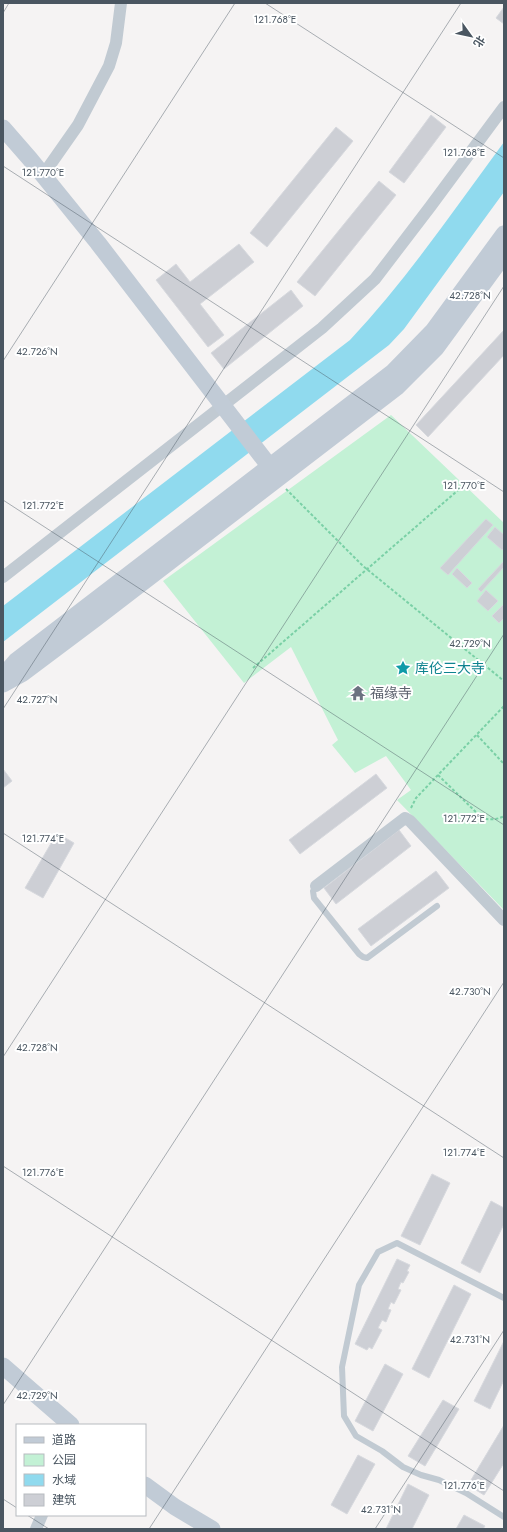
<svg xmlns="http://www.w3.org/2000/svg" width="507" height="1532" font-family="Jost,'Noto Sans SC',sans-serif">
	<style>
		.green { fill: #c3f1d5 }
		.water { fill: #90daee }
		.building { fill: #cdcfd5; stroke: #d7d9de }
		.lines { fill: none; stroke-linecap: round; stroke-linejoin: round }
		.path { stroke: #7ad0a6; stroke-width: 2; stroke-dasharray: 3 2; stroke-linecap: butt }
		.lane { stroke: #c1cad2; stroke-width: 6 }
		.street { stroke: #c1cad2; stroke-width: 12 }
		.secondary { stroke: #c1cbd6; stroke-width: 17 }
		.ticks { fill: none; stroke: #4a5661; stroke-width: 1; stroke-opacity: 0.45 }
		.labels { text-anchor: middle; stroke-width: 4; stroke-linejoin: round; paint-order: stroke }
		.culture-label { font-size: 14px; fill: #0d838f; stroke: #fff; text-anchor: start }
		.worship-label { font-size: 14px; fill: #5b616d; stroke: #fff; text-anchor: start }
		.ticks-label { font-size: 10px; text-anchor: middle; fill: #4a5661; stroke: #fff; stroke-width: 4; stroke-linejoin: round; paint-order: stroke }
	</style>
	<rect width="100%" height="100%" fill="#f5f3f3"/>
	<path class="green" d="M391,415l113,108v387l-107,-110 14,-10 -25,-34 -31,17 -23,-28 6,-5 -47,-93 -47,36 -81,-102z"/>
	<path class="water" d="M504,142v50l-100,137 -15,16 -386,297v-36l347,-266c57,-61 104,-130 154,-198z"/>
	<path class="building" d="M504,7v17l-8,-6z
		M431,115l15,12 -42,56 -15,-11z
		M336,127l17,14 -86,106 -17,-14z
		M379,181l17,14 -81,101 -18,-14z
		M239,244l15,18 -54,42 24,31 -16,12 -52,-67 20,-16 14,18z
		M291,290l12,16 -79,63 -13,-16z
		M504,330v25l-76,82 -12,-12z
		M486,519l7,6 -45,50 -8,-7z
		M495,527l9,8v13l-2,2 -15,-13z
		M504,561v6l-23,25 -3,-3z
		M457,568l15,15 -5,5 -15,-14z
		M486,590l12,11 -10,10 -11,-10z
		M504,604v14l-5,5 -7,-7z
		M3,769l9,12 -9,7z
		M376,774l11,14 -87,66 -11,-14z
		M399,830l12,16 -75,58 -12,-16z
		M57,833l17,10 -31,55 -18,-10z
		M436,871l13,17 -78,58 -13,-17z
		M432,1174l18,9 -30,62 -19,-9z
		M491,1201l13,7v16l-24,49 -19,-10z
		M397,1259l13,6 -3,6 2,1 -6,11 -2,-1 -3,7 3,1 -7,14 -3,-2 -3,7 3,1 -5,12 -4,-2 -4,8 4,2 -10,19 -3,-2 -2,3 -12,-6z
		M454,1285l17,9 -42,84 -17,-9z
		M504,1341v39l-14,29 -16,-8z
		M385,1364l18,10 -30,57 -18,-10z
		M443,1400l16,9 -34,57 -17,-10z
		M504,1425v38l-20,32 -16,-10z
		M358,1455l17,9 -28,50 -16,-9z
		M408,1484l21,11 -17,34h-26z
		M464,1515l21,11 -2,3h-27z"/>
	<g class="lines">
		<path class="path" d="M286,489l77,77 141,115
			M253,668l211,-183
			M477,735l27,29
			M438,775l44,43c7,2 15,2 22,-2
			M411,808l5,-10 88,-92"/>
		<path class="lane" d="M316,886l-3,5 1,7 45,56 4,3 4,1 70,-52
			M504,1298l-107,-55 -19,9 -19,33 -17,82 2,49 12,20 26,15 21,16 18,8 18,5 27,13 38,24"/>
		<path class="street" d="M43,175l35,-50 31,-59 7,-23 5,-40
			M3,577l319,-249 53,-49 55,-72 74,-100
			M316,886l89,-68 5,3 94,99
			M36,1529l6,-14"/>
		<path class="secondary" d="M3,128l27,31 68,84 172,224
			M3,676l13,-15 377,-289 40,-41 71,-97
			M3,684l20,-11 72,-54 302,-232 39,-39 68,-93
			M3,1366l68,59
			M145,1485l30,22 37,22"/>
	</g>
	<path class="ticks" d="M265,3l239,155M3,13l6,-10M3,166l501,326M3,361l232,-358M3,500l501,325M3,709l458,-706M3,833l501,325M3,1057l501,-771M3,1166l501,325M3,1405l501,-771M3,1499l14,9M27,1515l22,14M149,1529l355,-547M375,1529l129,-199"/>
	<defs>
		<g id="sight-bare" transform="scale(1.2)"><path d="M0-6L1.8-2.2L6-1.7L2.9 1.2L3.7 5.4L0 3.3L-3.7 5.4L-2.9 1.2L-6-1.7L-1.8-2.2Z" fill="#0f9aa8" stroke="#fff" stroke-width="2.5" paint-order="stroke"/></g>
		<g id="temple-bare" transform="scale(1.2)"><path d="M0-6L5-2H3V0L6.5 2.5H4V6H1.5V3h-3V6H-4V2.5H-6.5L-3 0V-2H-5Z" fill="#6b7280" stroke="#fff" stroke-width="2.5" paint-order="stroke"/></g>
	</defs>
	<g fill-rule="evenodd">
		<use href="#sight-bare" x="403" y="668"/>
		<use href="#temple-bare" x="358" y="693"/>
	</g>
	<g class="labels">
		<g class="culture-label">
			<text x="415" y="673">库伦三大寺</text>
		</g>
		<g class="worship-label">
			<text x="370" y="698">福缘寺</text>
		</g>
	</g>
	<g class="ticks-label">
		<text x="275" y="23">121.768°E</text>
		<text x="464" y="156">121.768°E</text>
		<text x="43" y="176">121.770°E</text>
		<text x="470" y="299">42.728°N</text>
		<text x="37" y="355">42.726°N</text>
		<text x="464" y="489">121.770°E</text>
		<text x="43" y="509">121.772°E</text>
		<text x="470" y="647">42.729°N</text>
		<text x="37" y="703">42.727°N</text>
		<text x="464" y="822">121.772°E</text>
		<text x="43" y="842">121.774°E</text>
		<text x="470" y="995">42.730°N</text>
		<text x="37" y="1051">42.728°N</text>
		<text x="464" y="1156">121.774°E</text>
		<text x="43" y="1176">121.776°E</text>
		<text x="470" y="1343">42.731°N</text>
		<text x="37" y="1399">42.729°N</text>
		<text x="464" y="1489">121.776°E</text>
		<text x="381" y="1513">42.731°N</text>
	</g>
	<rect width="507" height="1532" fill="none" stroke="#4a5661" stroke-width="8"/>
	<rect x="16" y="1424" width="130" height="92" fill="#ffffff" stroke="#b7bbc0"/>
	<rect x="24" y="1437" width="20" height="6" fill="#c1cbd6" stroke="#b7bbc0"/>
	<text x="52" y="1444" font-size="12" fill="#4a5661">道路</text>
	<rect x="24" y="1454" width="20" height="12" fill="#c3f1d5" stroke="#b7bbc0"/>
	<text x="52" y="1464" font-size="12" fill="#4a5661">公园</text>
	<rect x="24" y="1474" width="20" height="12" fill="#90daee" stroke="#b7bbc0"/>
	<text x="52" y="1484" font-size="12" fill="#4a5661">水域</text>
	<rect x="24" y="1494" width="20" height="12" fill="#cdcfd5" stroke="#b7bbc0"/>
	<text x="52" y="1504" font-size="12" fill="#4a5661">建筑</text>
	<g transform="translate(471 36) rotate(123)" stroke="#ffffff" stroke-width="3" paint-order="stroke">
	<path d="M0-3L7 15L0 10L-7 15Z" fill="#4a5661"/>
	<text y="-6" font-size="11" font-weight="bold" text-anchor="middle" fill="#4a5661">北</text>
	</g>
</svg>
